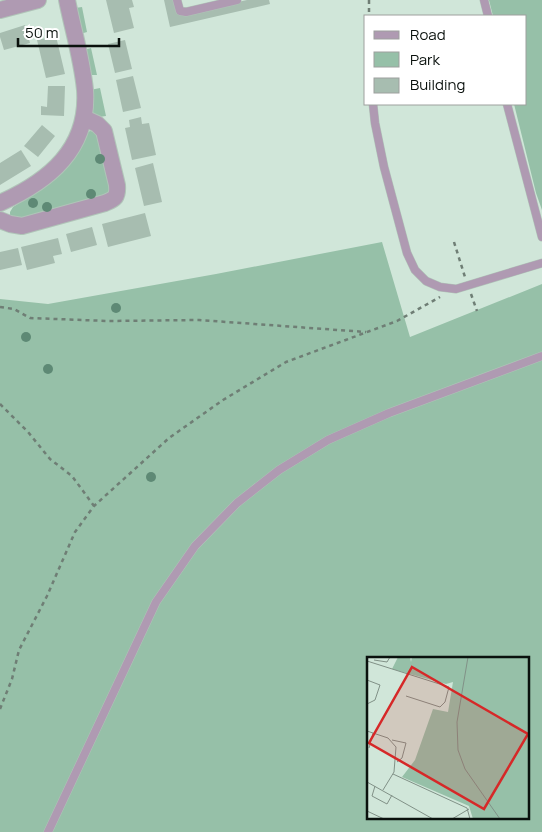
<svg xmlns="http://www.w3.org/2000/svg" width="542" height="832" font-family="Manrope,sans-serif">
	<style>
		.green { fill: #96c0a8; fill-rule: evenodd }
		.building { fill: #a7bdb0 }
		.lines { fill: none; stroke-linecap: round; stroke-linejoin: round }
		.lane-casing { stroke: #b0c4b8; stroke-width: 9 }
		.street-casing { stroke: #b0c4b8; stroke-width: 18 }
		.path { stroke: #6f7e75; stroke-width: 2.5; stroke-dasharray: 4 4; stroke-linecap: butt }
		.lane { stroke: #af9ab2; stroke-width: 8 }
		.street { stroke: #af9ab2; stroke-width: 16 }
		.tree { fill: #5e8975 }
		.inset-road { fill: none; stroke: #819187; stroke-width: 1 }
		.view { fill: #d62828; fill-opacity: 0.15; stroke: #d62828; stroke-width: 2.5 }
		.inset-edge { fill: none; stroke: #0a110d; stroke-width: 2.5 }
	</style>
	<rect width="100%" height="100%" fill="#d0e6d9"/>
	<path class="green" d="M489,0h53v210l-6,-17 -22,-89h12v-88h-33z
		M82,7l5,25 -7,2 -5,-26z
		M91,48l6,27h-8l-5,-25z
		M100,88l6,28 -7,1 -7,-5 -2,-22z
		M90,131l8,1 13,63 -89,25 -12,-3v-5l3,-5 20,-13 55,-62z
		M382,242l28,95 132,-53v548h-542v-533l48,5 168,-30zM368,658h160v160h-160z"/>
	<path class="building" d="M106,0h26l2,7 -5,1 5,20 -20,5z
		M164,0h11l4,15 68,-15h22l1,4 -100,23z
		M25,25l5,18 -26,7 -4,-13v-4z
		M55,32l10,42 -19,4 -9,-38 9,-2 -1,-3z
		M125,40l7,29 -17,4 -7,-29z
		M133,76l8,32 -18,4 -7,-32z
		M48,86h17l-1,30 -23,-1v-9l6,1z
		M141,117l1,7 7,-1 7,32 -24,5 -7,-32 5,-1 -1,-7z
		M42,125l13,11 -17,21 -14,-11z
		M21,150l10,16 -31,19v-22z
		M153,163l9,39 -18,4 -9,-38z
		M145,213l6,23 -43,11 -6,-23z
		M92,227l5,18 -26,7 -5,-18z
		M58,238l4,16 -9,2 2,7 -28,7 -6,-23z
		M18,248l4,17 -22,5v-18z"/>
	<g class="lines">
		<g class="lane-casing">
			<path id="lane" d="M177,0l3,11 6,1 51,-12
				M484,0l4,16
				M373,104l2,19 9,44 23,86 8,17 11,11 14,6 16,2 86,-26
				M507,104l35,133
				M48,832l108,-230 39,-56 42,-43 42,-33 49,-30 61,-27 153,-57"/>
		</g>
		<g class="street-casing">
			<path id="street" d="M0,10l38,-10
				M0,203c49,-22 89,-54 85,-113 -3,-31 -12,-60 -18,-90
				M0,220l10,4 12,2 83,-23c10,-4 13,-6 12,-18l-13,-54 -7,-7 -13,-6"/>
		</g>
		<path class="path" d="M369,0v16
			M454,242l11,35
			M471,294l6,17
			M0,307l14,2 16,9 78,3 91,-1 167,12
			M0,404l28,28 22,27 22,17 22,30
			M0,709l12,-30 7,-29 28,-54 28,-64 19,-26 75,-68 54,-38 63,-38 111,-41 43,-24"/>
		<use href="#lane" class="lane"/>
		<use href="#street" class="street"/>
	</g>
	<g class="tree">
		<circle cx="100" cy="159" r="5"/>
		<circle cx="91" cy="194" r="5"/>
		<circle cx="33" cy="203" r="5"/>
		<circle cx="47" cy="207" r="5"/>
		<circle cx="116" cy="308" r="5"/>
		<circle cx="26" cy="337" r="5"/>
		<circle cx="48" cy="369" r="5"/>
		<circle cx="151" cy="477" r="5"/>
	</g>
	<g transform="translate(367 657)">
		<rect width="162" height="162" fill="#d0e6d9"/>
		<path d="M31,0h12l1,5 1,-5h117v162h-56l-4,-13 -67,-29 13,-17 18,-51 15,3 5,-30 -7,2 -54,-15z" fill="#96c0a8"/>
		<path class="inset-road" d="M101,0l-11,65 1,28 7,19 35,50M7,3l13,2 3,-5M0,4l82,26 -4,15 -5,5 -34,-11M0,23l13,5 -5,15 -8,4M0,74l21,7 8,9 -2,25 -11,18M25,83l14,3 -4,15 -5,4M2,91l4,-15M26,117l74,34 3,11M0,125l66,37M8,129l-3,10 15,8 5,-9M0,154l17,8M85,162l17,-10"/>
		<path class="view" d="M45,10l116,67 -44,75 -115,-66z"/>
		<rect width="162" height="162" class="inset-edge"/>
	</g>
	<rect x="364" y="15" width="162" height="90" fill="#ffffff" stroke="#9da09e"/>
	<rect x="374" y="31" width="25" height="8" fill="#af9ab2" stroke="#9da09e"/>
	<text x="410" y="40" font-size="15" fill="#0a110d">Road</text>
	<rect x="374" y="52" width="25" height="15" fill="#96c0a8" stroke="#9da09e"/>
	<text x="410" y="65" font-size="15" fill="#0a110d">Park</text>
	<rect x="374" y="78" width="25" height="15" fill="#a7bdb0" stroke="#9da09e"/>
	<text x="410" y="90" font-size="15" fill="#0a110d">Building</text>
	<path d="M18 38v8h101v-8" fill="none" stroke="#0a110d" stroke-width="2.5"/>
	<text x="25" y="38" font-size="15" fill="#0a110d" stroke="#ffffff" stroke-width="4" paint-order="stroke">50 m</text>
</svg>
